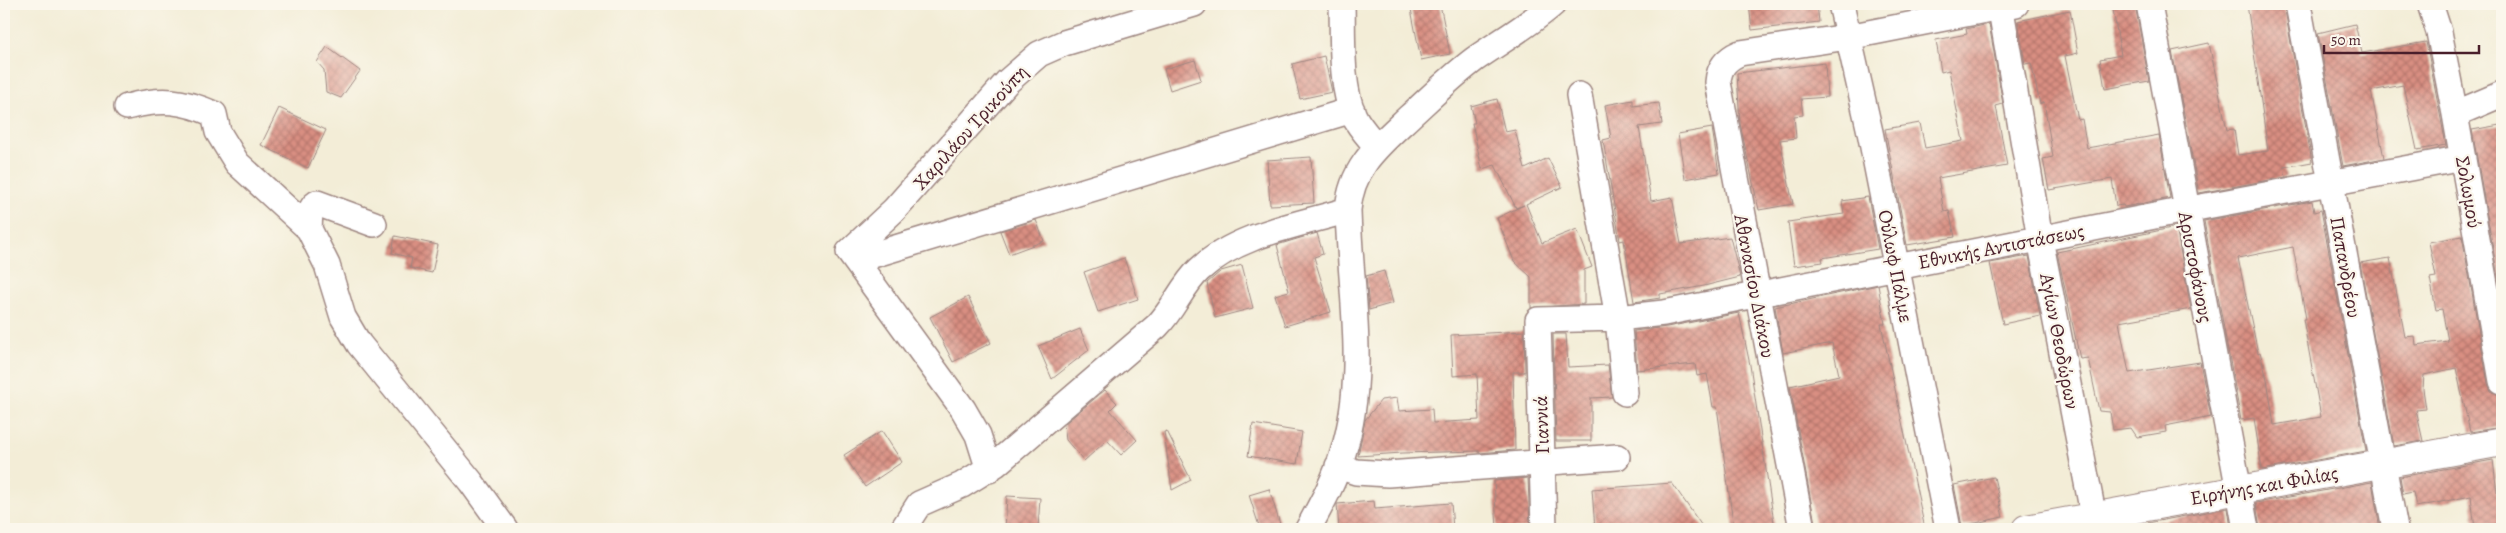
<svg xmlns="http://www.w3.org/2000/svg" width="2506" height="533" font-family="Alegreya,serif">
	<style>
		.building { fill: url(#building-cross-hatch); fill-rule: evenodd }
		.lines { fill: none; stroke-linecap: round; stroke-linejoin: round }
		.minor-casing { stroke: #9e8681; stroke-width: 28 }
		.tertiary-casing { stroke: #9e8681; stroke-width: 30 }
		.minor { stroke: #fff; stroke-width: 25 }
		.tertiary { stroke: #fff; stroke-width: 28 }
		.labels { text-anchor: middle; stroke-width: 4.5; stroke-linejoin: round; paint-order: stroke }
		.street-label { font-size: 20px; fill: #4a1f2b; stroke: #fbf7ec }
	</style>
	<defs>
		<pattern id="building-cross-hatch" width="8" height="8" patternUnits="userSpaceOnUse" patternTransform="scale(1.25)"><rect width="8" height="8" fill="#d98f82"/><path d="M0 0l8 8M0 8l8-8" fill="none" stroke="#b2746b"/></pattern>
	</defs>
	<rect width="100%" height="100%" fill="#fbf7ec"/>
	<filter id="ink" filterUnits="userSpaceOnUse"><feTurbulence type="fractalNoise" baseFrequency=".02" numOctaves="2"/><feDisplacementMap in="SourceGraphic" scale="10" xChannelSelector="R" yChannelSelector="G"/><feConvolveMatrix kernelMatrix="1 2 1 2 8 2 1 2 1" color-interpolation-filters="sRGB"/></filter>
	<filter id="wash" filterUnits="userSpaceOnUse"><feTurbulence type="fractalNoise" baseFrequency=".0096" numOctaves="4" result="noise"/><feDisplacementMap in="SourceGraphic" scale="20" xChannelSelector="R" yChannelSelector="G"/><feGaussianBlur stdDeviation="1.12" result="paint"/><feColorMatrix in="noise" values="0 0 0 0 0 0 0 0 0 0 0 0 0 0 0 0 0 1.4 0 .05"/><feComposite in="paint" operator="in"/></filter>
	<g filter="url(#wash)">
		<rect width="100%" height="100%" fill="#f3edd7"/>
		<g id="blocks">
			<path class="building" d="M1410,4h30l10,50 -29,6z
				M1749,4h68l2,18 -67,8z
				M2112,4h23l14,77 -44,8 -5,-30 21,-4z
				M2247,4h37l28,158 -28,5 2,10 -87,16 -27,-142 37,-8 18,87 7,-1 4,26 30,-4z
				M2070,10l8,43 -13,3 13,64 4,-1 5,29 72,-13 11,63 -46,9 -1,-2 -7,1 -4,-27 -63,11 -6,-31 10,-2 -9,-55 -4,2 -9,-41 -6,1 -7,-43z
				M1989,24l14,80 -7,2 11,60 -69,12 6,34 5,-1 6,26 -48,8 -22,-116 35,-6 5,25 38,-7 -14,-71 -8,2 -5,-32 31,-6 -1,-5z
				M2355,24l7,29 64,-11 20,103 -29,5 -14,-65 -32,6 13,67 -41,8 -25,-133z
				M327,47l33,24 -19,27 -15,-6 -2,-22 -7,-8z
				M1324,56l8,36 -32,7 -8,-35z
				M1195,60l6,20 -31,10 -6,-21z
				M1825,63l2,34 -26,2 2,16 -9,1 2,22 -16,2 13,64 -34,6 -19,-86 -3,-51z
				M1497,99l8,33 10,-2 10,39 23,-11 14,29 -36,17 16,39 35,-14 15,38 -8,3v34l-53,4v-31l-17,-16 -17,-43 27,-13 -8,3 -21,-43 -13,4 -10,-46h3l-4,-17z
				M1633,100v6l26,-3 3,21 -23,3 12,74 21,-4 9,47 49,-7 10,40 -36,9 -44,8v4l-26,4 -10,-62 -4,1 -17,-101 8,-2 -6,-33z
				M279,108l47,22 -18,38 -47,-23z
				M2500,125l2,12v163l-30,-170z
				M1712,128l7,45 -34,6 -7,-45z
				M1311,157l3,46 -44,2 -3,-45z
				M1868,197l10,52 -56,9 1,4 -29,4 -6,-44 56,-8 -2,-13z
				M2312,201l2,11 7,-2 45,241 -104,19 -8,-52 -13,2 -37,-199zM2293,247l13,72h-3l18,98 -47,8 -7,-46 -7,-27 -2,1 -20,-95z
				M1036,220l8,21 -35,13 -9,-23z
				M2176,227l15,82 -72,13 10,51 71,-11 11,55 -46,9 1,6 -29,5 -6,-9 -18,2 -3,-18 -11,-1 -11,-53 -8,1 -23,-107z
				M1317,233l6,21 -9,3 17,55 -46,14 -10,-31 14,-4 -12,-46z
				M395,236l43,9 -6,28 -22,-5 2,-10 -20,-5z
				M2462,236l26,147 3,8 8,4 3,32 -32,5 -14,-64 -32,7 -1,14 3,20 -10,1 7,31 -29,5 -34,-183 30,-5 15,79 10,-1 1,9 32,-4 -6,-32 -6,1 -6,-32 6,-1 -7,-35z
				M2029,256l11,60 -37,8 -13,-61z
				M1124,258l14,41 -40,13 -14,-40z
				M1242,265l11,43 -38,10 -8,-35 14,-12z
				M1384,271l9,32 -24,7 -3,-34z
				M1878,285l7,39h-4l44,205h-109l-26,-143 49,-11 -7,-32 -49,10 -8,-46z
				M968,297l23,46 -38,19 -23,-45z
				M1739,313l11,52 25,164h-41l-17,-122h-4l-6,-33 -10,2 -2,-12 -58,6 -3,-39 33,-4z
				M1080,329l9,21 -37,29 -14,-33z
				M1524,331l1,41h-12l2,78 -36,3v-2l-77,2 -44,3 7,-36 16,-20 16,-2 2,13 33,-2 1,14 46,-3 -2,-46 -24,2 -2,-41z
				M1553,334h13l2,33 40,-2 4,32 -21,1v43h-35z
				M1105,390l12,13 -7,7 27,30 -16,15 -14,-15 -23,21 -18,-21 -2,-16z
				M1253,424l49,8 -5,32 -49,-8z
				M882,431l20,31 -37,25 -21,-32z
				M1167,431l24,49 -19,10 -8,-58z
				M2493,460l4,33 5,-1v37h-27l-4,-33 -55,11 -3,-15 -10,2 -3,-17z
				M1994,477l9,40 -41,9 -8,-41z
				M1528,478l2,51h-33l-3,-48z
				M2372,482l8,47h-120l-4,-26z
				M1672,483l32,46h-109l-3,-40z
				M1269,489l11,35 -20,5 -11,-34z
				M1007,496l33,2 -2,31h-33z
				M1374,501l1,8 76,-6 2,26h-114l-2,-25z
				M2228,508l3,21h-82l-1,-6z"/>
		</g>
	</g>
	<g filter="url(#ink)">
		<use href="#blocks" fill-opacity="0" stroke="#9e8681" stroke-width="1"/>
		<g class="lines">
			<g class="minor-casing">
				<path id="minor" d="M1342,4c1,32 -2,82 12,112 5,11 15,21 23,31
					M1841,4l29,128 78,397
					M2000,4l40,235 56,290
					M2149,4l97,525
					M2298,4l97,525
					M2430,4l9,28 16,82 47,267
					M1579,95l39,223 7,75
					M127,107c35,-9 55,-7 87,7l4,18 19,31 72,66 18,36 16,52 16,27 112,138 34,47
					M2455,114l47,-20
					M309,229c1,-10 -1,-20 8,-26l57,21
					M856,260l496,-150
					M1338,466l18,6 32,2 229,-17
					M989,470l-11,-35 -15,-26 -114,-157 45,-42 113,-128 32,-28 25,-11 130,-39
					M903,529l16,-25 43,-19 34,-21 161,-138c17,-17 25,-40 42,-56 38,-36 100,-45 149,-60
					M1308,529c13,-24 27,-49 35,-76 25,-80 7,-162 5,-243 3,-43 31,-65 61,-93 21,-19 42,-40 66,-58 26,-18 54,-34 78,-55
					M1544,529l-6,-209 80,-2 46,-5 521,-103 278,-52
					M1802,529l-84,-447c1,-15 8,-23 22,-29l108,-16 168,-33"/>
			</g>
			<g class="tertiary-casing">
				<path id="tertiary" d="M2026,529l476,-87"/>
			</g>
			<use href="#minor" class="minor"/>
			<use href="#tertiary" class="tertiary"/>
		</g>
	</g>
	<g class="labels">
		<g class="street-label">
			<text transform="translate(970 127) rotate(-48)" y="7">Χαριλάου Τρικούπη</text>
			<text transform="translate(2469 192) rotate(80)" y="7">Σολωμού</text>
			<text transform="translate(2001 246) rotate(-11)" y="7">Εθνικής Αντιστάσεως</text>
			<text transform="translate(1896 266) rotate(79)" y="7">Ούλωφ Πάλμε</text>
			<text transform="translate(2196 267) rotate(79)" y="7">Αριστοφάνους</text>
			<text transform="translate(2346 267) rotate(80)" y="7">Παπανδρέου</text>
			<text transform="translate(1755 286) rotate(79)" y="7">Αθανασίου Διάκου</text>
			<text transform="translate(2060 341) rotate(79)" y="7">Αγίων Θεοδώρων</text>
			<text transform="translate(1541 425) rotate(-92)" y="7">Γιαννιά</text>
			<text transform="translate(2264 485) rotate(-10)" y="7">Ειρήνης και Φιλίας</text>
		</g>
	</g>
	<rect width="2506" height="533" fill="none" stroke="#fbf7ec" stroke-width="20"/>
	<path d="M2324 45v8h155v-8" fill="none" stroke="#4a1f2b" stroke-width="2.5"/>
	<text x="2331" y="45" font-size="15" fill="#4a1f2b" stroke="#fbf7ec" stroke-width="4" paint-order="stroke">50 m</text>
</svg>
